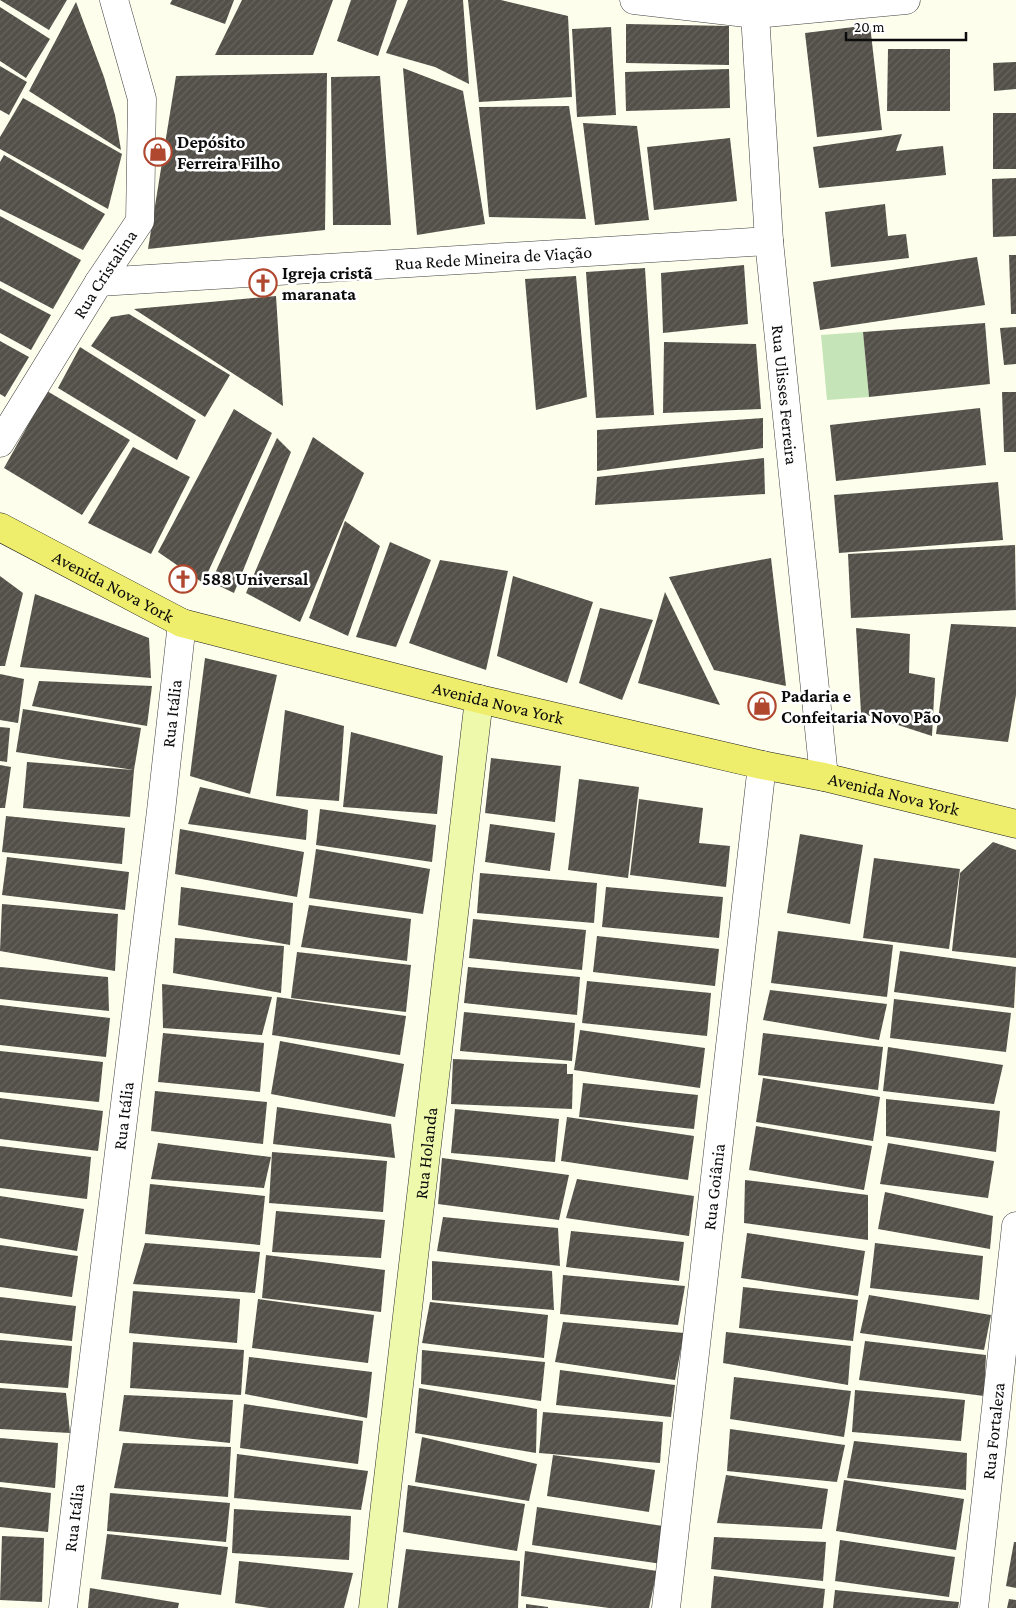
<svg xmlns="http://www.w3.org/2000/svg" width="1016" height="1608" font-family="'Crimson Pro',serif">
	<style>
		.grass { fill: #c5e5b9 }
		.building { fill: url(#building-hatch) }
		.lines { fill: none; stroke-linecap: round; stroke-linejoin: round }
		.street-casing { stroke: #3f3f3f; stroke-width: 29 }
		.secondary-casing { stroke: #2e2e2e; stroke-width: 29 }
		.primary-casing { stroke: #1d1d1d; stroke-width: 29 }
		.street { stroke: #fff; stroke-width: 28 }
		.secondary { stroke: #eff9ac; stroke-width: 28 }
		.primary { stroke: #eeed6c; stroke-width: 28 }
		.labels { text-anchor: middle; stroke-width: 5; stroke-linejoin: round; paint-order: stroke }
		.poi-label { font-size: 18px; font-weight: bold; fill: #0c0c0c; stroke: #fff; text-anchor: start }
		.street-label { font-size: 18px; fill: #0c0c0c; stroke: #fff }
	</style>
	<defs>
		<pattern id="building-hatch" width="6" height="6" patternUnits="userSpaceOnUse" patternTransform="scale(1.25)"><rect width="6" height="6" fill="#535049"/><path d="M-1 1l2-2M0 6l6-6M5 7l2-2" fill="none" stroke="#67645f"/></pattern>
	</defs>
	<rect width="100%" height="100%" fill="#fdfeec"/>
	<path class="grass" d="M863,332l6,65 -42,3 -6,-65z"/>
	<path class="building" d="M0,0h67l-18,30z
		M172,0h62l-9,24 -55,-20z
		M242,0h91l-20,55h-98z
		M351,0h46l-19,56 -41,-15z
		M408,0h55l6,84 -34,-17 -49,-14z
		M468,0h33l67,16 4,81 -93,5z
		M76,2l28,75 11,38 6,35 -92,-59z
		M0,7l50,32 -24,39 -26,-17z
		M626,24l103,2v39l-103,-2z
		M870,25l12,105 -65,7 -12,-104z
		M611,27l5,88 -39,2 -5,-88z
		M888,49h62v62h-63z
		M1016,62v27l-22,2 -1,-28z
		M0,66l27,16 -18,33 -9,-5z
		M403,68l60,23 22,133 -68,11z
		M729,69l1,39 -104,3 -1,-39z
		M327,73l-2,157 -177,19 28,-173z
		M380,76l11,149h-58l-2,-148z
		M23,98l99,56 -14,55 -108,-60v-12z
		M569,106l17,113 -97,-2 -10,-110z
		M993,113h23v56h-23z
		M583,123l54,3 12,94 -54,5z
		M902,134l-6,17 47,-5 3,29 -127,13 -6,-41z
		M730,138l7,63 -83,9 -7,-63z
		M4,155l101,59 -22,36 -83,-41v-47z
		M1016,178v58l-23,1 -1,-58z
		M885,204l3,32 18,-2 3,24 -78,9 -6,-55z
		M0,216l81,44 -28,49 -53,-28z
		M1009,255h7v59h-5z
		M977,257l8,48 -165,25 -7,-48z
		M744,265l4,59 -85,9 -2,-60z
		M645,268l9,147 -58,3 -10,-146z
		M576,276l11,121 -51,13 -11,-131z
		M0,288l51,27 -20,35 -31,-17z
		M276,296l7,110 -149,-97z
		M129,314l101,61 -25,42 -114,-71 20,-29z
		M985,323l5,61 -121,13 -6,-65z
		M1016,327v37l-12,1 -4,-37z
		M0,341l29,16 -24,40 -5,-3z
		M664,342l92,2 5,65 -98,4z
		M80,347l116,73 -19,40 -119,-72z
		M47,391l83,49 -48,75 -78,-47z
		M1002,392h14v60h-12z
		M980,408l6,57 -150,16 -6,-56z
		M234,409l38,24 -69,150 -45,-31z
		M763,418v30l-166,23v-41z
		M313,437l51,36 -64,149 -54,-29z
		M277,438l14,14 -57,141 -23,-11z
		M133,447l57,30 -39,77 -63,-31z
		M764,458l1,36 -170,11 2,-28z
		M998,482l5,58 -164,13 -5,-58z
		M345,521l35,25 -32,90 -39,-18z
		M390,542l41,18 -35,87 -40,-10z
		M1015,545l1,65 -165,8 -3,-64z
		M771,558l15,128 -72,-16 -45,-93z
		M440,560l68,11 -22,99 -77,-27z
		M0,576l23,17 -18,73h-5z
		M513,576l80,26 -26,81 -70,-27z
		M665,592l55,113 -82,-22z
		M35,594l114,44 2,40 -131,-11z
		M600,608l53,12 -31,80 -43,-17z
		M951,624l65,3v68l-8,47 -72,-8z
		M856,628l54,6 -1,39 26,5 -3,58 -71,-23z
		M205,658l72,17 -27,119 -60,-18z
		M0,674l24,5 -6,44 -18,-3z
		M39,681l113,5 -5,40 -115,-20z
		M23,709l118,19 -7,42 -118,-18z
		M285,710l59,16 -5,75 -63,-5z
		M0,727l10,1 -3,34 -7,-1z
		M351,732l92,24 -6,58 -94,-7z
		M491,758l70,8 -6,56 -70,-9z
		M27,762l107,8 -4,47 -107,-9z
		M0,765l11,2 -6,41h-5z
		M579,779l60,8 -11,91 -60,-8z
		M200,787l108,23 -2,30 -118,-16z
		M639,799l64,9 -4,35 31,3 -4,41 -96,-12z
		M320,809l116,16 -4,37 -116,-17z
		M6,816l119,12 -3,36 -120,-12z
		M490,824l65,9 -5,38 -65,-9z
		M180,829l124,23 -7,45 -122,-23z
		M800,834l63,11 -13,79 -63,-11z
		M993,842l23,8v108l-64,-7 8,-78z
		M316,849l114,20 -7,45 -114,-16z
		M7,857l122,15 -4,38 -123,-15z
		M874,858l86,11 -11,80 -86,-11z
		M480,873l117,10 -3,40 -117,-10z
		M181,887l112,16 -3,42 -112,-20z
		M606,887l117,10 -4,41 -117,-11z
		M2,904l116,10 -3,57 -115,-20z
		M309,905l102,14 -4,42 -106,-14z
		M473,919l113,11 -4,40 -113,-12z
		M778,931l115,14 -6,52 -116,-14z
		M597,936l122,13 -4,37 -122,-14z
		M175,938l109,8 -3,47 -108,-20z
		M900,951l116,16 -2,41 -120,-16z
		M297,952l114,13 -5,47 -115,-14z
		M0,967l108,10 1,34 -109,-12z
		M468,967l112,10 -3,38 -113,-12z
		M587,981l124,12 -4,43 -125,-13z
		M162,984l110,13 -10,38 -99,-7z
		M770,990l117,14 -8,36 -116,-20z
		M277,997l129,19 -6,39 -128,-20z
		M894,999l117,14 -5,39 -116,-14z
		M0,1005l110,13 -4,39 -106,-12z
		M464,1012l111,11 -3,38 -112,-10z
		M580,1030l125,18 -5,40 -126,-18z
		M163,1033l101,10 -4,49 -102,-10z
		M763,1033l120,14 -5,43 -120,-15z
		M280,1041l124,23 -9,53 -124,-23z
		M888,1047l115,18 -9,39 -111,-13z
		M0,1051l103,11 -4,40 -99,-10z
		M453,1059l114,5v10h6l-1,35 -121,-5z
		M763,1078l117,19 -7,44 -117,-19z
		M583,1083l115,12 -4,34 -115,-12z
		M155,1091l112,11 -4,42 -112,-13z
		M0,1098l103,13 -5,40 -98,-12z
		M886,1099l114,12 -4,41 -110,-16z
		M277,1107l114,17 4,34 -122,-14z
		M455,1109l104,10 -4,43 -104,-9z
		M567,1117l127,19 -6,44 -127,-19z
		M756,1126l116,20 -8,44 -115,-20z
		M158,1143l113,14 -7,31 -113,-9z
		M888,1143l106,18 -6,37 -108,-14z
		M0,1146l91,11 -4,42 -87,-11z
		M272,1152l115,9 -4,51 -114,-9z
		M442,1158l127,17 -10,45 -121,-16z
		M577,1179l117,17 -5,40 -123,-18z
		M745,1180l123,15v45l-124,-17z
		M150,1184l115,12 -5,49 -115,-11z
		M885,1192l108,24 -3,33 -112,-20z
		M0,1196l84,13 -7,42 -77,-13z
		M276,1211l109,9 -4,38 -109,-6z
		M443,1217l115,11 2,38 -123,-15z
		M571,1231l113,11 -5,39 -113,-14z
		M747,1233l118,18 -7,45 -117,-18z
		M145,1243l115,9 -5,41 -122,-9z
		M875,1243l108,13 -4,44 -109,-12z
		M0,1245l78,11 -6,41 -72,-10z
		M266,1255l119,15 -4,42 -119,-14z
		M432,1261l120,10 2,39 -122,-10z
		M563,1275l122,11 -7,39 -118,-11z
		M743,1287l115,13 -5,41 -114,-13z
		M133,1291l107,8 -3,44 -108,-10z
		M869,1295l122,20 -7,35 -124,-17z
		M0,1297l76,9 -4,35 -72,-8z
		M258,1299l116,16 -6,48 -116,-15z
		M430,1302l118,13 -4,43 -122,-15z
		M563,1322l121,11 -9,47 -120,-18z
		M726,1332l125,14 -3,39 -125,-22z
		M0,1340l72,6 -4,42 -68,-5z
		M865,1341l121,14 -2,41 -125,-16z
		M133,1342l111,8 -3,45 -111,-7z
		M422,1350l123,12 -4,39 -120,-17z
		M249,1357l123,15 -5,46 -122,-24z
		M560,1370l115,15 -4,32 -115,-12z
		M734,1377l117,14 -7,46 -114,-18z
		M0,1388l66,5 4,40 -70,-4z
		M419,1388l118,21 -1,44 -121,-20z
		M855,1390l110,10 -4,41 -109,-9z
		M124,1395l109,5 -3,43 -111,-12z
		M244,1404l119,17 -5,43 -118,-16z
		M543,1412l120,10 -3,41 -121,-10z
		M730,1429l115,16 -8,37 -110,-11z
		M422,1437l115,27 -8,37 -114,-19z
		M0,1438l58,5 -3,45 -55,-6z
		M854,1441l113,12 -1,37 -119,-12z
		M123,1443l108,4 -3,50 -114,-9z
		M237,1454l131,17 -7,39 -127,-12z
		M553,1455l102,15 -6,42 -102,-16z
		M726,1475l102,14 -6,40 -105,-6z
		M844,1480l120,19 -8,51 -120,-19z
		M408,1485l117,19 -8,47 -114,-19z
		M0,1487l51,6 -3,39 -48,-5z
		M110,1493l120,10 -4,39 -119,-11z
		M537,1507l126,19 -1,38 -130,-19z
		M234,1509l117,7 -2,44 -117,-7z
		M107,1534l121,13 -7,48 -120,-16z
		M2,1536l42,2 -2,64 -42,-2z
		M714,1537l112,5 -3,39 -112,-12z
		M840,1540l115,17 -6,40 -114,-16z
		M1014,1542h2v46l-10,-2z
		M406,1549l114,12 -2,47h-120z
		M525,1551l132,20 -8,37h-40l-88,-12z
		M239,1561l114,12 -9,35h-75l-34,-5z
		M714,1576l111,13 -2,19h-112z
		M90,1588l89,15 -1,5h-90z
		M835,1590l124,12 -1,6h-125z
		M1009,1599l7,1v8h-9z
		M526,1604l22,3v1h-22z"/>
	<g class="lines">
		<g class="street-casing">
			<g id="street">
				<path d="M634,0l121,14 151,-14"/>
				<path id="s1" d="M755,14l14,227 55,536"/>
				<path id="s2" d="M99,282l670,-41"/>
				<path id="s3" d="M0,443l99,-161 41,-61 2,-122 -28,-99"/>
				<path id="s4" d="M63,1608l98,-797 21,-188"/>
				<path id="s5" d="M666,1608l96,-843"/>
				<path id="s6" d="M974,1608l42,-382"/>
			</g>
		</g>
		<g class="secondary-casing">
			<g id="secondary">
				<path id="s7" d="M373,1608l106,-909"/>
			</g>
		</g>
		<g class="primary-casing">
			<g id="primary">
				<path id="s8" d="M0,527l182,96 297,76 283,66 62,12 192,47"/>
			</g>
		</g>
		<use href="#street" class="street"/>
		<use href="#secondary" class="secondary"/>
		<use href="#primary" class="primary"/>
	</g>
	<defs>
		<g id="shop-ring" transform="scale(1.4375)"><circle r="9.5" fill="#fff" stroke="#b0472f" stroke-width="1.5"/><path d="M-5-2.5h2.3a2.7 3.5 0 0 1 5.4 0H5L5.5 6h-11ZM-1.5-2.5h3a1.5 2.3 0 0 0-3 0Z" fill="#b0472f"/></g>
		<g id="church-ring" transform="scale(1.4375)"><circle r="9.5" fill="#fff" stroke="#b0472f" stroke-width="1.5"/><path d="M-1.2-6h2.4v3.5h3.3v2.4h-3.3V6h-2.4V-.1h-3.3v-2.4h3.3Z" fill="#b0472f"/></g>
	</defs>
	<g fill-rule="evenodd">
		<use href="#shop-ring" x="158" y="152"/>
		<use href="#church-ring" x="263" y="283"/>
		<use href="#church-ring" x="183" y="579"/>
		<use href="#shop-ring" x="762" y="706"/>
	</g>
	<g class="labels">
		<g class="poi-label">
			<text x="177" y="148">Depósito<tspan x="177" dy="21">Ferreira Filho</tspan></text>
			<text x="282" y="279">Igreja cristã<tspan x="282" dy="21">maranata</tspan></text>
			<text x="202" y="585">588 Universal</text>
			<text x="781" y="702">Padaria e<tspan x="781" dy="21">Confeitaria Novo Pão</tspan></text>
		</g>
		<g class="street-label">
			<text dy="6" stroke="none"><textPath href="#s2" startOffset="395">Rua Rede Mineira de Viação</textPath></text>
			<text dy="6" stroke="none"><textPath href="#s3" startOffset="199">Rua Cristalina</textPath></text>
			<text dy="6" stroke="none"><textPath href="#s1" startOffset="382">Rua Ulisses Ferreira</textPath></text>
			<text dy="6" stroke="none"><textPath href="#s8" startOffset="128">Avenida Nova York</textPath></text>
			<text dy="6" stroke="none"><textPath href="#s8" startOffset="532">Avenida Nova York</textPath></text>
			<text dy="6" stroke="none"><textPath href="#s4" startOffset="901">Rua Itália</textPath></text>
			<text dy="6" stroke="none"><textPath href="#s8" startOffset="938">Avenida Nova York</textPath></text>
			<text dy="6" stroke="none"><textPath href="#s4" startOffset="496">Rua Itália</textPath></text>
			<text dy="6" stroke="none"><textPath href="#s7" startOffset="458">Rua Holanda</textPath></text>
			<text dy="6" stroke="none"><textPath href="#s5" startOffset="424">Rua Goiânia</textPath></text>
			<text dy="6" stroke="none"><textPath href="#s6" startOffset="178">Rua Fortaleza</textPath></text>
			<text dy="6" stroke="none"><textPath href="#s4" startOffset="91">Rua Itália</textPath></text>
		</g>
	</g>
	<path d="M846 32v8h120v-8" fill="none" stroke="#0c0c0c" stroke-width="2.5"/>
	<text x="854" y="32" font-size="15" fill="#0c0c0c" stroke="#ffffff" stroke-width="4" paint-order="stroke">20 m</text>
</svg>
